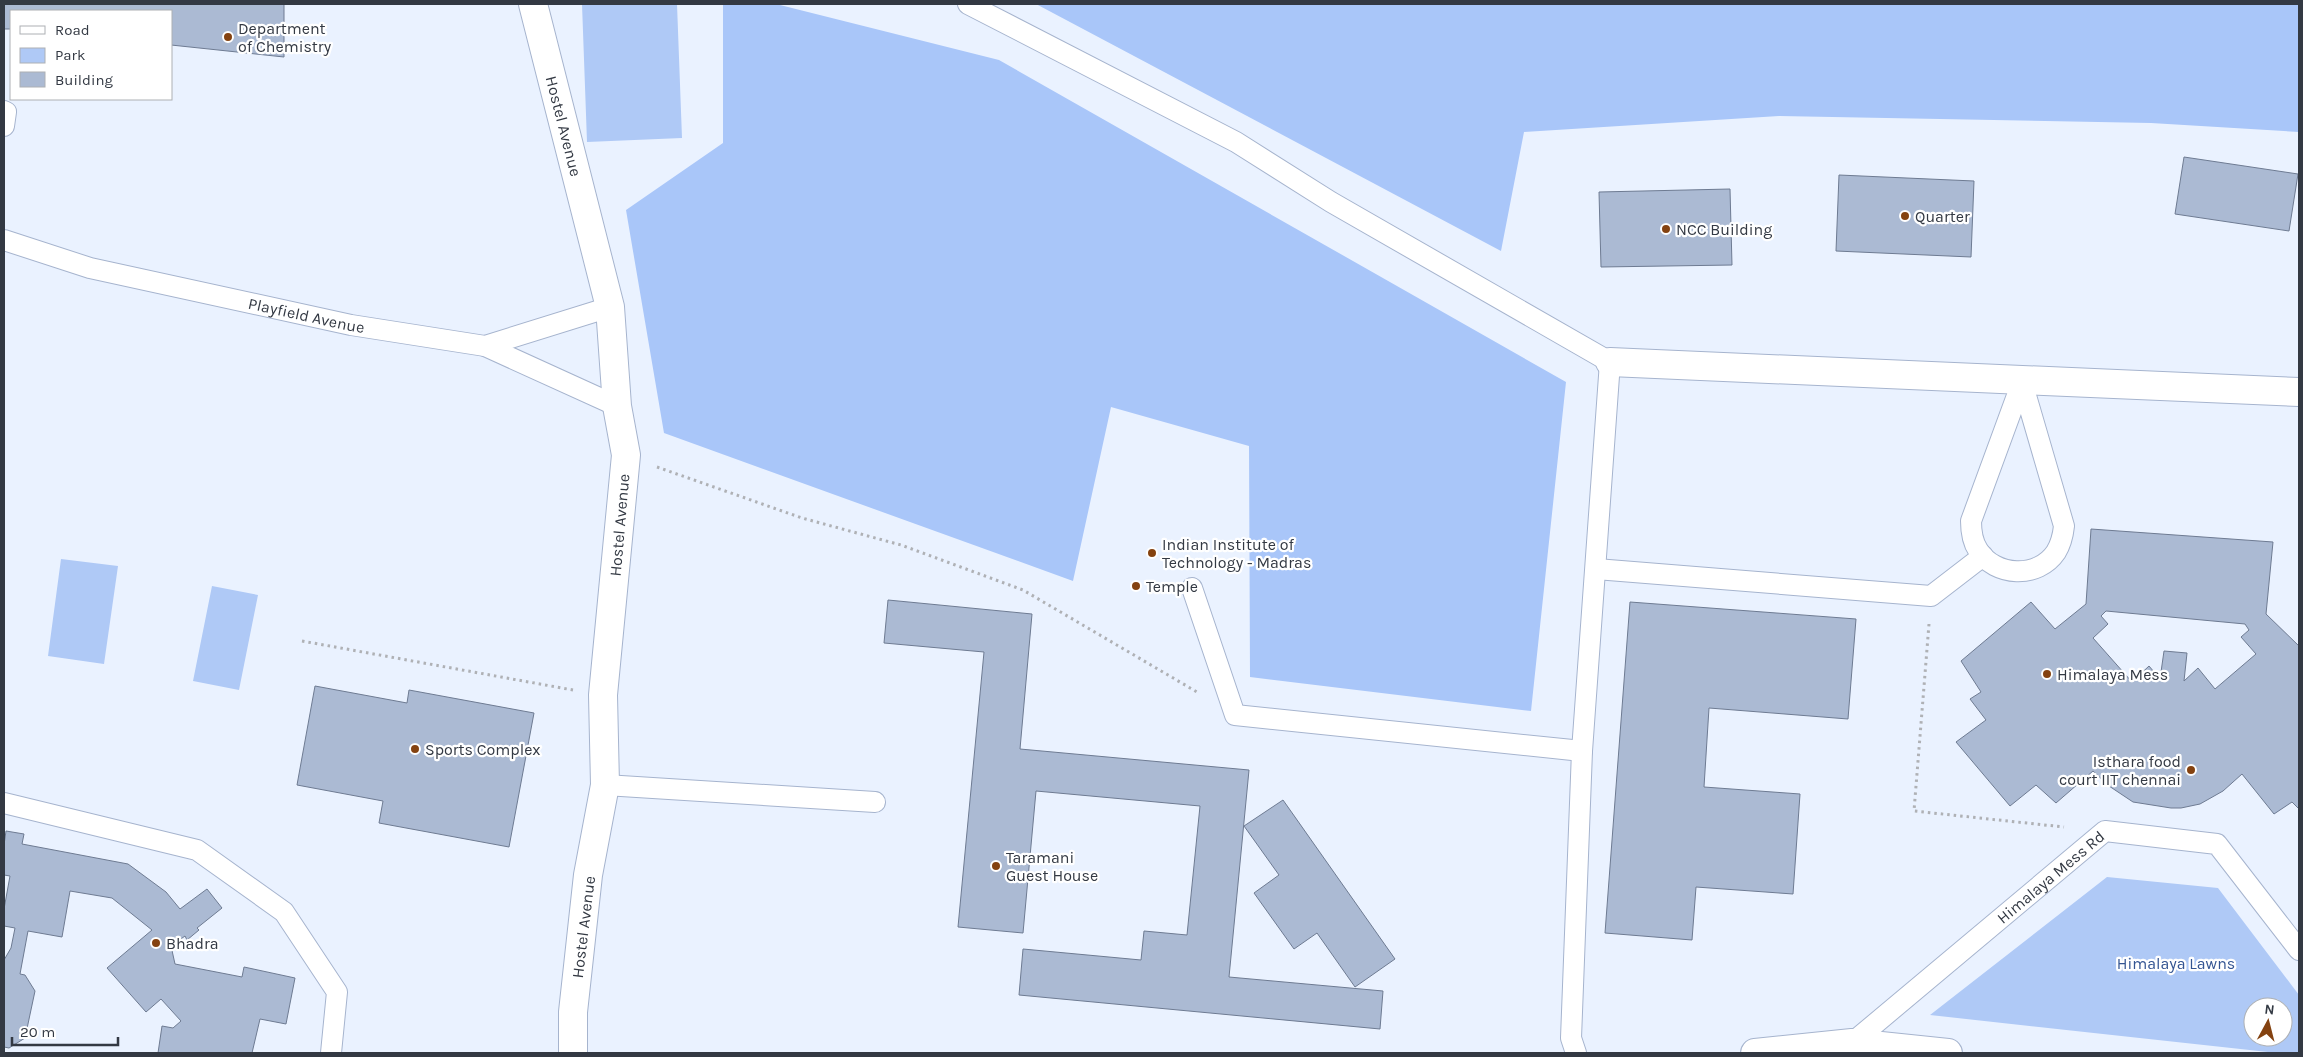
<svg xmlns="http://www.w3.org/2000/svg" width="2303" height="1057" font-family="Karla,sans-serif">
	<style>
		.built { fill: #eaf2ff; fill-rule: evenodd }
		.green { fill: #afc9f6; fill-rule: evenodd }
		.forest { fill: #a9c6f9 }
		.building { fill: #abbad3; stroke: #6e7b92; fill-rule: evenodd }
		.lines { fill: none; stroke-linecap: round; stroke-linejoin: round }
		.service-casing { stroke: #a6b4ce; stroke-width: 22 }
		.minor-casing { stroke: #a6b4ce; stroke-width: 30 }
		.path { stroke: #afb1b5; stroke-width: 3; stroke-dasharray: 2.5 4; stroke-linecap: butt }
		.service { stroke: #fff; stroke-width: 20 }
		.minor { stroke: #fff; stroke-width: 28 }
		.poi-dot { fill: #844210; stroke: #fff; stroke-width: 2 }
		.labels { text-anchor: middle; stroke-width: 4.5; stroke-linejoin: round; paint-order: stroke }
		.poi-label { font-size: 16px; fill: #333943; stroke: #fff; text-anchor: start }
		.street-label { font-size: 16px; fill: #333943; stroke: #fff }
		.park-label { font-size: 16px; fill: #335492; stroke: #fff }
	</style>
	<rect width="100%" height="100%" fill="#fafafa"/>
	<path class="built" d="M4,4h2295v1049h-2295zM11,11h160v88h-160zM2253,1007h30v30h-30z"/>
	<path class="green" d="M582,4h95l5,134 -95,4z
		M61,559l57,7 -14,98 -56,-8z
		M212,586l46,9 -19,95 -46,-9z
		M2107,877l111,11 81,107v58h-22l-347,-38zM2253,1007h30v30h-30z"/>
	<path class="forest" d="M723,4h53l223,56 567,322 -35,329 -281,-34 -1,-231 -138,-39 -38,174 -409,-148 -38,-223 97,-67z
		M1036,4h1263v128l-148,-9 -372,-7 -255,16 -23,119z"/>
	<path class="building" d="M4,4h280v53l-113,-12v-34h-160v18h-7z
		M2184,157l114,17 -9,57 -114,-17z
		M1839,175l135,6 -3,76 -135,-6z
		M1730,189l2,76 -131,2 -2,-75z
		M2091,529l182,13 -7,72 33,32v163l-7,-7 -18,12 -32,-40 -19,17 -23,13 -19,4h-10l-38,-6 -24,-16 -16,-15 -37,32 -20,-18 -26,21 -54,-64 30,-22 -16,-21 11,-7 -20,-31 70,-59 24,27 31,-25zM2106,611l139,13 4,6 -8,7 15,17 -41,35 -17,-21 -14,13 3,-28 -23,-2 -4,28 -11,-13 -17,16 -39,-44 15,-14 -7,-8z
		M888,600l144,14 -12,135 229,21 -20,207 154,14 -3,38 -361,-34 4,-46 118,11 3,-29 43,4 13,-129 -164,-15 -13,142 -65,-6 26,-275 -100,-9z
		M1630,602l226,17 -8,100 -139,-11 -5,79 96,7 -7,100 -97,-7 -4,53 -87,-7z
		M315,686l92,17 2,-13 125,23 -25,134 -130,-24 4,-22 -86,-16z
		M1283,800l112,159 -40,28 -38,-54 -23,16 -40,-56 25,-18 -35,-49z
		M6,831l18,3 -2,10 106,20 38,28 14,17 27,-20 15,19 -25,20 2,2 -12,10 -2,-4 -14,10 4,18 67,13 2,-10 51,11 -9,46 -26,-5 -8,34h-94l4,-27 11,2 8,-7 -20,-22 -15,13 -39,-44 45,-38 -40,-32 -42,-7 -8,46 -34,-6 -8,43 5,1 10,16 -10,47 -16,10 -5,-1v3v-90l7,-12 4,-20 -11,-2v-17l6,-33 -6,-1v-30z"/>
	<g class="lines">
		<g class="service-casing">
			<g id="service">
				<path d="M968,4l268,138 95,60 279,160 -28,389 -11,287 5,15"/>
				<path d="M4,111l2,1 -2,14"/>
				<path id="s1" d="M4,240l86,28 261,57 134,21 125,-39"/>
				<path d="M485,346l132,60"/>
				<path d="M2022,382l42,144c-1,9 -3,18 -8,26 -18,27 -61,25 -78,-2 -6,-9 -7,-19 -7,-29z"/>
				<path d="M1596,569l335,27 52,-40"/>
				<path d="M1192,588l43,127 347,36"/>
				<path d="M605,785l270,17"/>
				<path d="M4,803l193,47 87,62 53,80 -6,61"/>
				<path id="s2" d="M1852,1043l253,-212 112,13 82,106"/>
			</g>
		</g>
		<g class="minor-casing">
			<g id="minor">
				<path id="s3" d="M533,4l77,303 7,99 9,49 -23,240 2,90 -17,90 -15,137v41"/>
				<path d="M1610,362l689,30"/>
				<path d="M1755,1053l97,-10 96,10"/>
			</g>
		</g>
		<path class="path" d="M657,467l145,51 99,27 122,45 174,102
			M1929,624l-15,187 150,16
			M302,641l271,49"/>
		<use href="#service" class="service"/>
		<use href="#minor" class="minor"/>
	</g>
	<g class="poi-dot">
		<circle cx="228" cy="37" r="5"/>
		<circle cx="1905" cy="216" r="5"/>
		<circle cx="1666" cy="229" r="5"/>
		<circle cx="1152" cy="553" r="5"/>
		<circle cx="1136" cy="586" r="5"/>
		<circle cx="2047" cy="674" r="5"/>
		<circle cx="415" cy="749" r="5"/>
		<circle cx="2191" cy="770" r="5"/>
		<circle cx="996" cy="866" r="5"/>
		<circle cx="156" cy="943" r="5"/>
	</g>
	<g class="labels">
		<g class="poi-label">
			<text x="238" y="34">Department<tspan x="238" dy="18">of Chemistry</tspan></text>
			<text x="1915" y="222">Quarter</text>
			<text x="1676" y="235">NCC Building</text>
			<text x="1162" y="550">Indian Institute of<tspan x="1162" dy="18">Technology - Madras</tspan></text>
			<text x="1146" y="592">Temple</text>
			<text x="2057" y="680">Himalaya Mess</text>
			<text x="425" y="755">Sports Complex</text>
			<text x="2181" y="767" text-anchor="end">Isthara food<tspan x="2181" dy="18">court IIT chennai</tspan></text>
			<text x="1006" y="863">Taramani<tspan x="1006" dy="18">Guest House</tspan></text>
			<text x="166" y="949">Bhadra</text>
		</g>
		<g class="street-label">
			<text dy="6" stroke="none"><textPath href="#s3" startOffset="126">Hostel Avenue</textPath></text>
			<text dy="6" stroke="none"><textPath href="#s1" startOffset="312">Playfield Avenue</textPath></text>
			<text transform="translate(619 525) rotate(-85)" y="6">Hostel Avenue</text>
			<text dy="6" stroke="none"><textPath href="#s2" startOffset="259">Himalaya Mess Rd</textPath></text>
			<text transform="translate(583 927) rotate(-83)" y="6">Hostel Avenue</text>
		</g>
		<g class="park-label">
			<text x="2176" y="969">Himalaya Lawns</text>
		</g>
	</g>
	<rect width="2303" height="1057" fill="none" stroke="#333943" stroke-width="10"/>
	<rect x="10" y="10" width="162" height="90" fill="#ffffff" stroke="#adb0b4"/>
	<rect x="20" y="26" width="25" height="8" fill="#ffffff" stroke="#adb0b4"/>
	<text x="55" y="35" font-size="15" fill="#333943">Road</text>
	<rect x="20" y="48" width="25" height="15" fill="#afc9f6" stroke="#adb0b4"/>
	<text x="55" y="60" font-size="15" fill="#333943">Park</text>
	<rect x="20" y="72" width="25" height="15" fill="#abbad3" stroke="#adb0b4"/>
	<text x="55" y="85" font-size="15" fill="#333943">Building</text>
	<g transform="translate(2268 1022) rotate(7)"><circle r="24" fill="#ffffff" stroke="#adb0b4"/>
	<path d="M0-4L9 19L0 12L-9 19Z" fill="#844210"/>
	<text y="-8" font-size="14" font-weight="bold" text-anchor="middle" fill="#333943">N</text>
	</g>
	<path d="M12 1037v8h106v-8" fill="none" stroke="#333943" stroke-width="2.5"/>
	<text x="20" y="1037" font-size="15" fill="#333943" stroke="#ffffff" stroke-width="4" paint-order="stroke">20 m</text>
</svg>
